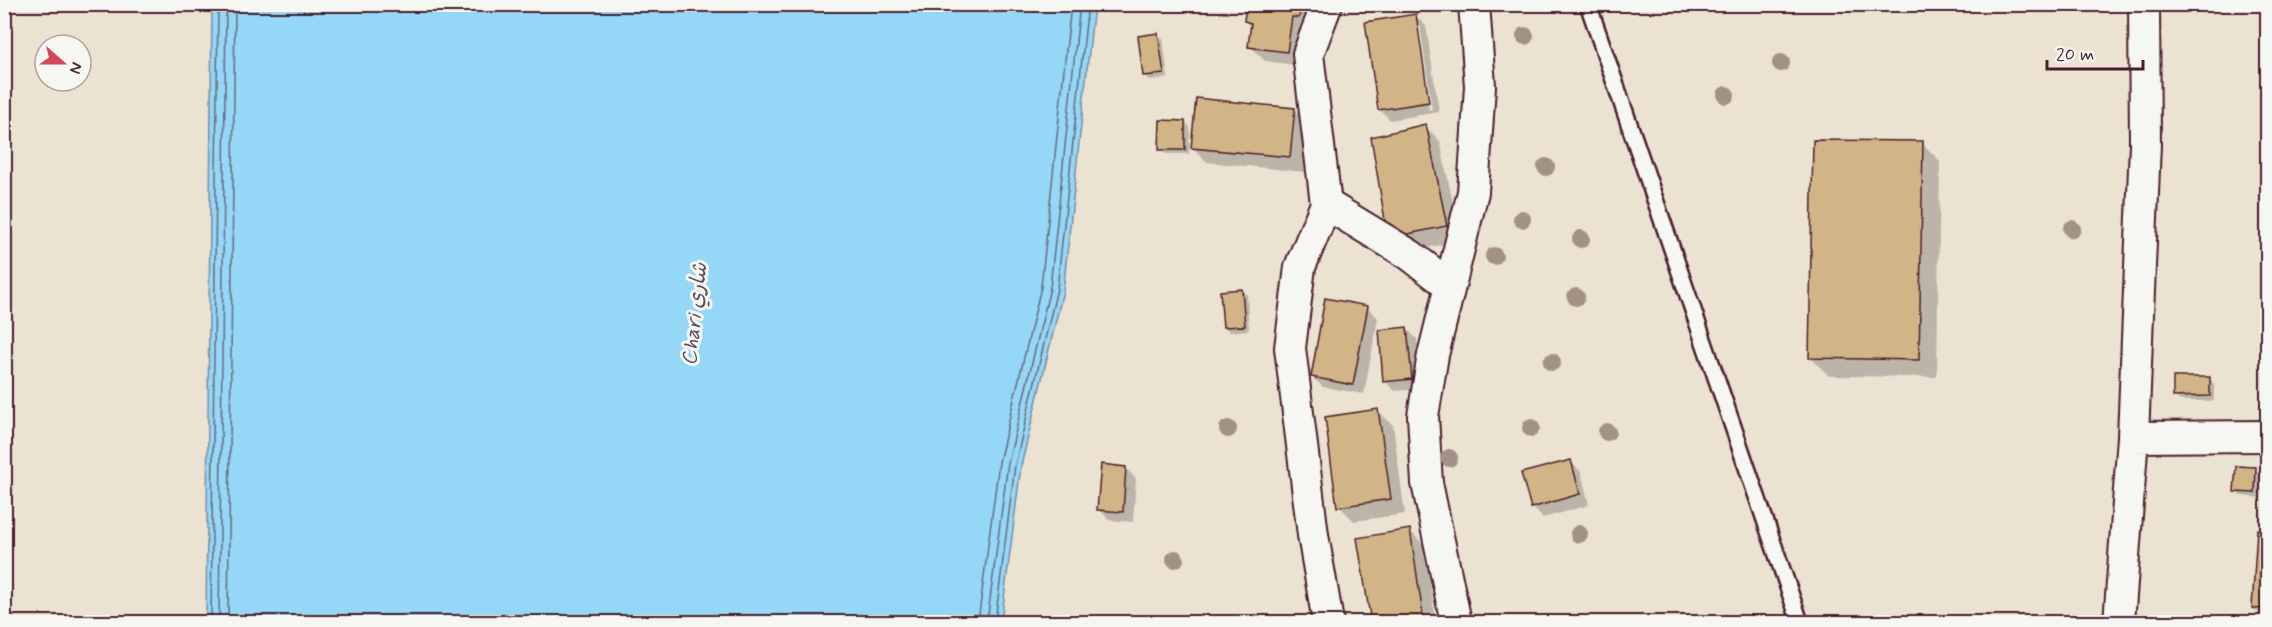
<svg xmlns="http://www.w3.org/2000/svg" width="2272" height="627" font-family="Mynerve,'Playpen Sans Arabic',sans-serif">
	<style>
		.water { fill: #94d7f6; stroke: #768da5; stroke-width: 1.5 }
		.shadow { fill: #0003; fill-rule: evenodd }
		.lines { fill: none; stroke-linecap: round; stroke-linejoin: round }
		.shore { stroke: #68697c; stroke-width: 1.5 }
		.building { fill: #d2b586; stroke: #4a1f2b; stroke-width: 1.5 }
		.lane-casing { stroke: #4a1f2b; stroke-width: 20 }
		.street-casing { stroke: #4a1f2b; stroke-width: 34 }
		.lane { stroke: #f6f6f2; stroke-width: 15 }
		.street { stroke: #f6f6f2; stroke-width: 30 }
		.tree { fill: #a29185 }
		.labels { text-anchor: middle; stroke-width: 6; stroke-linejoin: round; paint-order: stroke }
		.water-label { font-size: 21px; font-style: italic; fill: #5c4d5e; stroke: #f6f6f2 }
	</style>
	<rect width="100%" height="100%" fill="#ebe2d2"/>
	<filter id="ink" filterUnits="userSpaceOnUse"><feTurbulence type="fractalNoise" baseFrequency=".0167" numOctaves="2"/><feDisplacementMap in="SourceGraphic" scale="12" xChannelSelector="R" yChannelSelector="G"/><feConvolveMatrix kernelMatrix="1 2 1 2 8 2 1 2 1" color-interpolation-filters="sRGB"/></filter>
	<g filter="url(#ink)">
		<path class="water" d="M212,5h882l-31,286 -42,175 -20,156h-795z"/>
		<path class="shadow" d="M1248,4h69l-15,62 -37,-5 -15,-15 2,-18 -7,-7z
			M1416,16l10,10 13,86 -49,8 -11,-11zM1417,25h3l12,84 -3,1z
			M1157,34l6,5 5,39 -18,3 -5,-5z
			M1294,110l15,14 -4,48 -98,-10 -15,-15z
			M1185,122l5,5 -1,27h-23l-5,-5z
			M1425,126l15,15 21,100 -56,11 -15,-14z
			M1922,143l18,18 -3,216 -108,-1 -18,-18z
			M1241,290l6,5 2,35 -19,2 -5,-5z
			M1367,307l11,11 -14,76 -41,-7 -11,-10z
			M1407,329l10,10 5,50 -27,2 -10,-10z
			M2209,378l5,6v17h-34l-5,-5z
			M1378,411l15,14 12,89 -51,7 -15,-15z
			M1570,461l11,11 8,33 -46,13 -11,-11z
			M1126,468l10,11 -3,43 -24,-2 -10,-11z
			M2256,469l5,5 -1,24 -19,-2 -6,-5z
			M1409,530l15,15 12,76 12,-2 3,3h-78l-14,-83z
			M2268,532v87l-4,-1 -11,-10z"/>
		<g class="lines">
			<path class="shore" d="M211,622l7,-618
				M219,622l7,-618
				M228,622l7,-618
				M978,622l21,-160 42,-175 30,-283
				M987,622l21,-159 42,-175 30,-284
				M995,622l20,-157 42,-176 31,-285"/>
		</g>
		<path class="building" d="M1246,4h55l-2,14 -7,-1 -5,35 -39,-5 3,-24 -7,-2z
			M1416,14l13,88 -51,8 -13,-88z
			M1158,33l6,41 -21,2 -5,-40z
			M1196,98l99,10 -5,49 -99,-9z
			M1160,120l25,1v29h-26z
			M1426,124l21,102 -59,12 -17,-101z
			M1813,140l110,1 -4,219 -110,-2z
			M1242,289l3,37 -22,1 -3,-36z
			M1325,298l43,8 -15,79 -42,-8z
			M1407,327l5,52 -29,3 -4,-52z
			M2173,377h37v19l-37,1z
			M1378,409l13,90 -54,8 -12,-90z
			M1571,460l9,34 -49,14 -10,-35z
			M1101,464l25,3 -3,45 -26,-2z
			M2236,466l20,1 -1,26 -21,-1z
			M1410,529l14,93h-53l-14,-84z
			M2257,529l11,1v80l-16,-2z"/>
		<g class="lines">
			<g class="lane-casing">
				<path id="lane" d="M1588,4l212,618"/>
			</g>
			<g class="street-casing">
				<path id="street" d="M1327,4l-19,50 18,150 -26,63 -10,81 23,187 15,87
					M1326,204l84,51 39,30
					M2133,437l135,-1
					M1456,622l-29,-139 -4,-67 10,-61 40,-163 7,-106 -6,-82
					M2119,622l14,-185 12,-293 -1,-140"/>
			</g>
			<use href="#lane" class="lane"/>
			<use href="#street" class="street"/>
		</g>
		<g class="tree">
			<circle cx="1525" cy="36" r="9"/>
			<circle cx="1781" cy="63" r="9"/>
			<circle cx="1726" cy="95" r="9"/>
			<circle cx="1546" cy="167" r="9"/>
			<circle cx="1522" cy="219" r="9"/>
			<circle cx="2072" cy="229" r="9"/>
			<circle cx="1581" cy="239" r="9"/>
			<circle cx="1494" cy="256" r="9"/>
			<circle cx="1576" cy="297" r="9"/>
			<circle cx="1552" cy="362" r="9"/>
			<circle cx="1531" cy="428" r="9"/>
			<circle cx="1228" cy="429" r="9"/>
			<circle cx="1607" cy="432" r="9"/>
			<circle cx="1449" cy="458" r="9"/>
			<circle cx="1579" cy="534" r="9"/>
			<circle cx="1175" cy="559" r="9"/>
		</g>
	</g>
	<g class="labels">
		<g class="water-label">
			<text transform="translate(694 314) rotate(-84)" y="7">Chari شاري</text>
		</g>
	</g>
	<rect width="2272" height="627" fill="none" stroke="#f6f6f2" stroke-width="24"/>
	<rect x="12" y="12" width="2248" height="603" fill="none" stroke="#4a1f2b" stroke-width="2" filter="url(#ink)"/>
	<g transform="translate(63 63) rotate(111)"><circle r="28" fill="#f6f6f2" stroke="#b1a0a2" stroke-width="1.5"/>
	<path d="M0-4.5L10 22L0 15L-10 22Z" fill="#d1495b"/>
	<text y="-9" font-size="16" font-weight="bold" text-anchor="middle" fill="#4a1f2b">N</text>
	</g>
	<path d="M2047 60v9h96v-9" fill="none" stroke="#4a1f2b" stroke-width="3"/>
	<text x="2056" y="60" font-size="18" fill="#4a1f2b" stroke="#f6f6f2" stroke-width="4.5" paint-order="stroke">20 m</text>
</svg>
